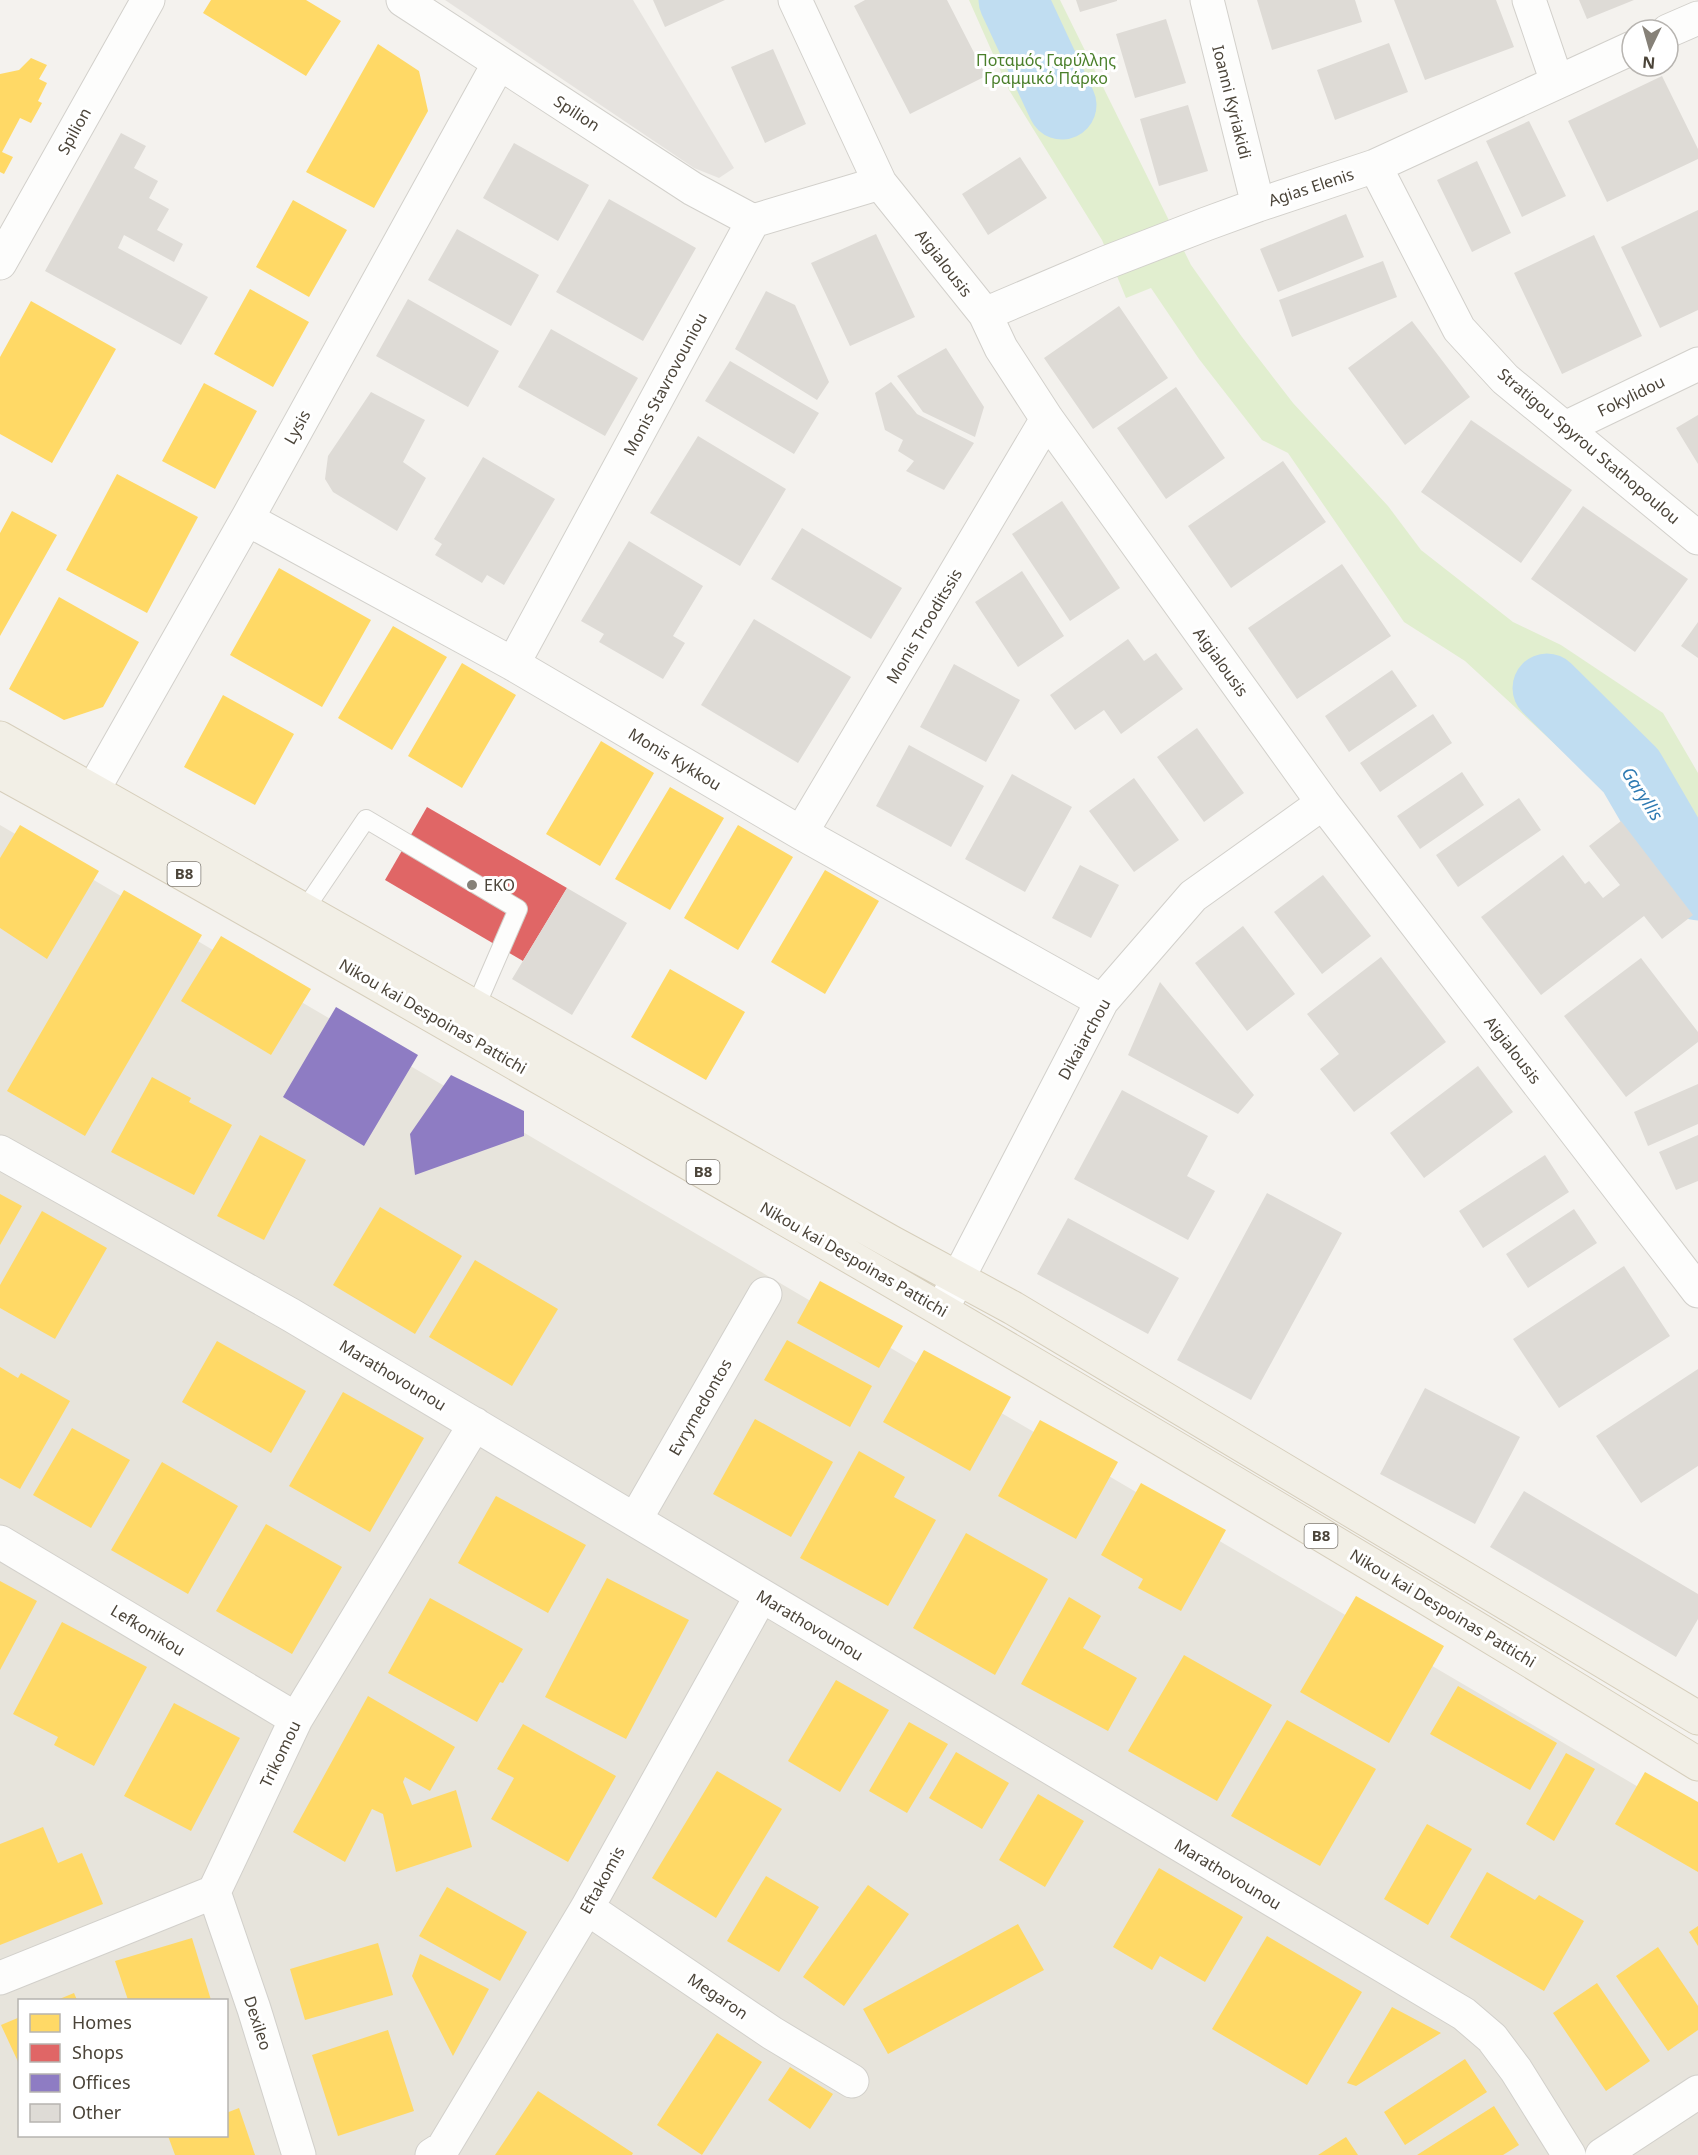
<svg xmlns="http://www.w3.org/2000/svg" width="1698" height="2155" font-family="'Noto Sans',sans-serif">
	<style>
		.residential { fill: #e7e4dc; fill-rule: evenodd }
		.green { fill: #e1eecf }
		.parking { fill: #e6e3df }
		.homes { fill: #ffd966 }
		.shops { fill: #e06666 }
		.offices { fill: #8e7cc3 }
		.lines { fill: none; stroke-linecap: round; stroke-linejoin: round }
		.river { stroke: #c0ddf1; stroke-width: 69 }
		.building { fill: #dedbd6 }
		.service-casing { stroke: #d2d0cb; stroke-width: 20 }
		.minor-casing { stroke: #d2d0cb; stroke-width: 35 }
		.primary-casing { stroke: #d6cebb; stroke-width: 35 }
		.service { stroke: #fdfdfc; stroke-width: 18 }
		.minor { stroke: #fdfdfc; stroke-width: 33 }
		.primary { stroke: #f2efe6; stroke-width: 33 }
		.poi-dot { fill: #868178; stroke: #fff; stroke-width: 2 }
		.labels { text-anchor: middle; stroke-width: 6; stroke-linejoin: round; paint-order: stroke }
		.shield { fill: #fff; stroke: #817c74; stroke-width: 1.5 }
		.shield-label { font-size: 15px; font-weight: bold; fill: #4b4439 }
		.park-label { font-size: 16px; fill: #4a7f2a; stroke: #fff }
		.street-label { font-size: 16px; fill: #4b4439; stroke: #fff }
		.poi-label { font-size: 16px; fill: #4b4439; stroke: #fff; text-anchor: start }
		.water-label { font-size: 18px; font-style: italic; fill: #2e7ab2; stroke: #fff }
	</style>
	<rect width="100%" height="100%" fill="#f4f2ee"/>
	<path class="residential" d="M0,825l1698,997v333h-1698zM20,2000h206v136h-206z"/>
	<path class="green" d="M969,0h91l131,265 51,72 51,66 95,103 33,44 92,72 48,23 102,68 35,60v137l-88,-115 -145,-134 -61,-39 -116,-169 -26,-13 -63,-81 -48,-71 -25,10 -24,-58 -93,-150z"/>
	<path class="parking" d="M445,0h188l101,168 -15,10 -25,-10z"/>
	<path class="homes" d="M211,0h95l35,21 -35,55 -103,-63z
		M378,44l41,27 9,40 -54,97 -68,-36z
		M31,58l16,7 -8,14 8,4 -9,18 4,2 -11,20 -11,-5 -18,34 11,5 -9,17 -4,-2v-98l19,-4z
		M293,200l54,30 -38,67 -53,-30z
		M250,289l59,33 -36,65 -59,-33z
		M31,301l85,48 -64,114 -52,-29v-77z
		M204,383l53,28 -42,78 -53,-28z
		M117,474l81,43 -51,96 -81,-43z
		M12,511l45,24 -57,101v-103z
		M279,568l92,52 -49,87 -92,-52z
		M59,597l80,45 -36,65 -39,13 -55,-31z
		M393,626l54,31 -55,93 -54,-32z
		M462,663l54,32 -54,93 -54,-32z
		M223,695l71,39 -39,71 -71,-38z
		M601,741l53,32 -54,93 -54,-32z
		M670,787l54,31 -54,92 -55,-31z
		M20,825l79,46 -52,88 -47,-31v-70z
		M738,825l55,32 -55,93 -54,-32z
		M825,870l54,31 -54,93 -54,-32z
		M124,890l78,45 -117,201 -78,-45z
		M221,936l90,53 -40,66 -90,-54z
		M670,969l75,43 -39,68 -75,-43z
		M152,1077l39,21 -2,4 43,23 -38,70 -83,-43z
		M260,1135l46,25 -42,80 -47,-24z
		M0,1194l22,12 -22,39z
		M380,1207l82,49 -47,78 -82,-49z
		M42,1211l65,37 -52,91 -55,-31v-23z
		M475,1260l83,49 -46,77 -83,-49z
		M820,1281l83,45 -24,42 -82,-45z
		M787,1340l85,46 -22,41 -86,-47z
		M217,1341l89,50 -35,62 -89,-51z
		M924,1350l87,47 -41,74 -87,-49z
		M0,1367l18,11 3,-5 49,28 -50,88 -20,-11z
		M343,1392l81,46 -54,94 -81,-46z
		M755,1419l78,43 -42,75 -78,-43z
		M1040,1420l78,42 -42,77 -78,-43z
		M72,1428l58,32 -39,68 -58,-33z
		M859,1451l46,26 -11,20 42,23 -48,86 -88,-48z
		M162,1462l76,44 -50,88 -77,-44z
		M1141,1483l85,47 -45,81 -43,-23 5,-9 -42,-24z
		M496,1496l90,49 -38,68 -90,-50z
		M266,1524l76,43 -50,87 -76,-43z
		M966,1533l82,46 -53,96 -82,-47z
		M607,1578l82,42 -63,119 -81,-42z
		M0,1581l37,20 -37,69z
		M1356,1596l88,50 -55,97 -89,-51z
		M1069,1597l32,19 -18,32 54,30 -29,53 -87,-47z
		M430,1598l93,51 -20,34 -3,-1 -23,40 -89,-49z
		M62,1622l85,45 -53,99 -40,-21 4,-8 -45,-23z
		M1184,1655l88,50 -55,96 -89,-50z
		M836,1680l53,30 -49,82 -52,-31z
		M1458,1686l99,57 -27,47 -100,-56z
		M368,1696l87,51 -25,44 -25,-14 -2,5 9,23 44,-15 16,57 -76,25 -13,-58 -11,-5 -27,53 -52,-30z
		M174,1703l66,35 -49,93 -67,-35z
		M1287,1720l89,49 -56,97 -89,-50z
		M909,1722l39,22 -41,69 -38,-22z
		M523,1724l93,52 -48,86 -77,-43 23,-41 -17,-9z
		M956,1752l53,31 -27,46 -53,-31z
		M1566,1753l29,16 -41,72 -28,-17z
		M717,1771l65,38 -66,109 -64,-40z
		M1645,1772l53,30v70l-83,-48z
		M1038,1794l46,27 -39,66 -46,-27z
		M1427,1824l45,25 -44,76 -44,-26z
		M43,1827l15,36 24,-10 21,51 -103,41v-101z
		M1159,1868l84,49 -38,65 -45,-26 -8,14 -39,-23z
		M1487,1872l48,28 4,-5 45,26 -40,70 -94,-54z
		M766,1876l53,31 -40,65 -52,-31z
		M868,1885l41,29 -65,92 -41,-29z
		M447,1887l80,45 -27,49 -81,-45z
		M1018,1924l26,46 -156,84 -25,-45z
		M1698,1926v20l-9,-14z
		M1267,1936l95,56 -55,93 -95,-56z
		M192,1938l19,62h-83l-13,-39z
		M378,1943l15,52 -88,25 -15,-51z
		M1658,1947l40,59v24l-30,21 -52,-75z
		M420,1954l69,35 -36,67 -41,-80z
		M1597,1983l53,78 -44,30 -53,-78z
		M74,1993l3,7h-20z
		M1392,2007l49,26 -85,53 -9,-3z
		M20,2017v49l-19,-41z
		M388,2030l26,81 -76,25 -26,-81z
		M717,2033l45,29 -60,93 -45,-30z
		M1465,2059l22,33 -82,53 -21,-33z
		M790,2067l43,27 -23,35 -42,-29z
		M538,2091l95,62 -1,2h-137z
		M1494,2106l25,39 -16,10h-86z
		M239,2108l16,47h-80l-7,-19h58v-23z
		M1346,2137l12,18h-40z"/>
	<path class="shops" d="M427,807l140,81 -44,73 -138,-81z"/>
	<path class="offices" d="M336,1007l82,48 -54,91 -81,-49z
		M451,1075l73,36v25l-109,39 -5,-41z"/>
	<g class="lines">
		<path class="river" d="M1013,0l49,105
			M1547,688l84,83 67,115"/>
	</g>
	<path class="building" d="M653,0h72l-60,27z
		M865,0h82l39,76 -76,38 -56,-108z
		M1076,0h41v1l-37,11z
		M1257,0h98l7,22 -90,28z
		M1394,0h102l18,47 -89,33z
		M1579,0h55l-47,19z
		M1166,19l20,64 -51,15 -19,-64z
		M1389,43l19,49 -73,28 -18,-50z
		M773,49l33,75 -41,19 -34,-76z
		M1662,76l36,73v10l-91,43 -39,-81z
		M1188,105l20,66 -49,15 -19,-67z
		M1529,121l37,75 -44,21 -36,-76z
		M121,133l25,13 -12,22 24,13 -9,17 20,11 -12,21 26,14 -9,18 -50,-27 -6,13 90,49 -27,48 -136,-74z
		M514,143l75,42 -31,56 -75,-43z
		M1020,157l27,41 -59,37 -26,-41z
		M1477,161l34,72 -39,19 -35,-72z
		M609,199l87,49 -53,93 -87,-49z
		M1698,210v100l-38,18 -39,-81z
		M1346,214l18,43 -86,35 -18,-43z
		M457,229l82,46 -28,51 -83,-46z
		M876,234l39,83 -65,29 -39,-83z
		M1594,235l48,101 -80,38 -48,-101z
		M1383,261l14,36 -105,40 -13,-37z
		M766,291l29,14 34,77 -12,18 -82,-51z
		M408,299l91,52 -31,56 -92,-51z
		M1119,306l49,72 -75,51 -49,-71z
		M1412,321l58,76 -65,48 -57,-77z
		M551,329l87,49 -33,58 -87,-49z
		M946,348l38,59 -9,30 -52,-25 -26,-36z
		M730,361l89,52 -25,41 -89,-53z
		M891,382l26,32 57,29 -30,47 -38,-19 8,-10 -16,-10 5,-11 -18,-10 -10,-37z
		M1176,387l49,71 -59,41 -49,-71z
		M371,392l54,28 -22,42 23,16 -29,53 -64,-39 -8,-13 3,-23z
		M1698,415v49l-22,-36z
		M1471,420l101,70 -51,73 -100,-71z
		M698,436l88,53 -46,77 -90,-53z
		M483,457l72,42 -51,86 -17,-10 -5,8 -47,-28 7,-11 -8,-5z
		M1283,461l43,61 -95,66 -43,-62z
		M1062,501l58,87 -50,33 -58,-87z
		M1583,506l105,73 -53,73 -104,-73z
		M802,528l100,60 -31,51 -100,-60z
		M629,541l74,45 -30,50 12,7 -22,36 -64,-37 5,-8 -23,-13z
		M1342,564l49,72 -94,63 -49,-71z
		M1022,571l42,65 -46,31 -43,-65z
		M754,619l97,58 -53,86 -97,-58z
		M1698,622v36l-17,-12z
		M1128,639l16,22 12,-8 27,36 -62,45 -17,-24 -29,20 -25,-35z
		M954,664l66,36 -34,62 -66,-35z
		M1392,670l25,36 -68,46 -24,-36z
		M1433,714l19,29 -72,49 -20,-29z
		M1197,728l47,65 -40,29 -47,-65z
		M909,745l75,41 -33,61 -75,-41z
		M1462,772l22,33 -64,44 -23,-33z
		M1012,774l60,33 -47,85 -60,-33z
		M1134,778l45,62 -45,32 -45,-61z
		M1519,798l22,32 -83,57 -22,-32z
		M1621,821l72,94 -31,24 -18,-23 -103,79 -60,-78 82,-62 22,29 4,-3 14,17 17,-13 -31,-39z
		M1080,865l39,20 -28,53 -39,-20z
		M1323,875l48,61 -49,38 -48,-62z
		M567,888l60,35 -55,92 -60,-36z
		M1243,926l52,68 -48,37 -52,-68z
		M1381,957l65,85 -92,70 -34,-43 19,-15 -32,-40z
		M1641,958l57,74v10l-72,55 -62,-81z
		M1160,982l94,113 -16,19 -110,-59z
		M1478,1066l35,46 -89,66 -34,-45z
		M1698,1084v40l-50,22 -14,-34z
		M1122,1090l86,46 -21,40 28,15 -27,49 -114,-61z
		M1698,1135v46l-22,9 -17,-38z
		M1545,1155l24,37 -86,56 -24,-37z
		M1267,1193l75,40 -91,167 -74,-40z
		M1574,1209l23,34 -69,45 -22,-34z
		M1068,1218l111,60 -31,56 -111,-60z
		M1624,1266l46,70 -111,72 -46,-69z
		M1698,1369v97l-57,37 -45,-67z
		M1425,1388l95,49 -45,87 -95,-50z
		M1524,1491l174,103v25l-22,38 -186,-110z"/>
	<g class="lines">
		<g class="service-casing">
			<path id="service" d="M305,909l61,-90 152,90 -42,97"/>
		</g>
		<g class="minor-casing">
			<path id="minor" d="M403,0l290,189 60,32
				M795,0l85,183 105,131 16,34 46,71 276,384 375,488
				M1207,0l51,205
				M1529,0l28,82
				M1668,31l30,-13
				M1375,166l84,163 46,50 193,159
				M0,263l148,-263
				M985,314l120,-51 101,-39 52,-19 117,-39 257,-118
				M1565,428l133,-64
				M247,519l266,145 288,169 301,168
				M513,664l240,-443 127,-38
				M93,790l154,-271 252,-456
				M801,833l246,-414
				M0,1152l291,163 1173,699 28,24 24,32 53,85
				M942,1309l160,-308 91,-105 130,-93
				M635,1520l130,-226
				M0,1542l296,177
				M214,1892l40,117 45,146
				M587,1908l185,125 80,48
				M0,1978l214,-86 82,-173 179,-295
				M432,2155l11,-7 144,-240 174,-312
				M1602,2155l96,-63"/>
		</g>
		<g class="primary-casing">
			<path id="primary" d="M0,738l891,504 122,66 685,410
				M0,772c217,119 431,243 645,366 354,204 706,411 1053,626"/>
		</g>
		<use href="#service" class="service"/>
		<use href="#minor" class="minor"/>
		<use href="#primary" class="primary"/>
	</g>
	<circle class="poi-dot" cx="472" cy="885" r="6"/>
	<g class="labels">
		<g class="shield">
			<rect x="167.5" y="862" width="33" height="24" rx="4.5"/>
			<rect x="686.5" y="1160" width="33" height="24" rx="4.5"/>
			<rect x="1304.5" y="1524" width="33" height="24" rx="4.5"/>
		</g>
		<g class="shield-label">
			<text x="184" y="879">B8</text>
			<text x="703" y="1177">B8</text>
			<text x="1321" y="1541">B8</text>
		</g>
		<g class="park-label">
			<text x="1046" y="66">Ποταμός Γαρύλλης<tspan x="1046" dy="18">Γραμμικό Πάρκο</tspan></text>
		</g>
		<g class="street-label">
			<text transform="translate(1232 102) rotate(76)" y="6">Ioanni Kyriakidi</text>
			<text transform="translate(577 113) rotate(33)" y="6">Spilion</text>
			<text transform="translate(74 131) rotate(-61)" y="6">Spilion</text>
			<text transform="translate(1311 187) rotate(-18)" y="6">Agias Elenis</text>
			<text transform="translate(944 263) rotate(52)" y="6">Aigialousis</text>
			<text transform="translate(665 384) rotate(-62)" y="6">Monis Stavrovouniou</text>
			<text transform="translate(1631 396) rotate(-26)" y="6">Fokylidou</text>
			<text transform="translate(297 427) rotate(-61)" y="6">Lysis</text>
			<text transform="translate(1589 446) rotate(40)" y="6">Stratigou Spyrou Stathopoulou</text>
			<text transform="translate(924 626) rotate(-59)" y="6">Monis Trooditssis</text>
			<text transform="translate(1221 662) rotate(54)" y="6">Aigialousis</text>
			<text transform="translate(675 759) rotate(31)" y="6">Monis Kykkou</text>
			<text transform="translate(433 1016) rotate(30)" y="6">Nikou kai Despoinas Pattichi</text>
			<text transform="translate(1084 1039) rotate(-61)" y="6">Dikaiarchou</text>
			<text transform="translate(1513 1050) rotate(52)" y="6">Aigialousis</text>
			<text transform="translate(854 1259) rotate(30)" y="6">Nikou kai Despoinas Pattichi</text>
			<text transform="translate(393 1375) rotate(31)" y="6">Marathovounou</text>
			<text transform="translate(700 1407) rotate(-60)" y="6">Evrymedontos</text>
			<text transform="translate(1443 1608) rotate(31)" y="6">Nikou kai Despoinas Pattichi</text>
			<text transform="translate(810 1625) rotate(31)" y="6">Marathovounou</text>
			<text transform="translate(148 1630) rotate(31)" y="6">Lefkonikou</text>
			<text transform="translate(280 1754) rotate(-64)" y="6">Trikomou</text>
			<text transform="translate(1228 1874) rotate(31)" y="6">Marathovounou</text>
			<text transform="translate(602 1880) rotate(-61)" y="6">Eftakomis</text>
			<text transform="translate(718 1996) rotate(34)" y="6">Megaron</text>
			<text transform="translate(258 2023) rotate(72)" y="6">Dexileo</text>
		</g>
		<g class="poi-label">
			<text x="484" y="891">EKO</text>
		</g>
		<g class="water-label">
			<text transform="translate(1642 794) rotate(57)" y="6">Garyllis</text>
		</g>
	</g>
	<rect x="18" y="1999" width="210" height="138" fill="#ffffff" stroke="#b7b4b0" stroke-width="1.5"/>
	<rect x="30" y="2014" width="30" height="18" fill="#ffd966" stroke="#b7b4b0" stroke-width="1.5"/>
	<text x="72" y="2029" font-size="18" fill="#4b4439">Homes</text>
	<rect x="30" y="2044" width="30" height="18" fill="#e06666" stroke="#b7b4b0" stroke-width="1.5"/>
	<text x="72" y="2059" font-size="18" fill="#4b4439">Shops</text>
	<rect x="30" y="2074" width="30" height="18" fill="#8e7cc3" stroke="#b7b4b0" stroke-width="1.5"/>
	<text x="72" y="2089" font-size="18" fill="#4b4439">Offices</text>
	<rect x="30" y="2104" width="30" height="18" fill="#dedbd6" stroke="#b7b4b0" stroke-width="1.5"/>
	<text x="72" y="2119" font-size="18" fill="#4b4439">Other</text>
	<g transform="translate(1650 48) rotate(185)"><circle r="28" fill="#ffffff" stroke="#b7b4b0" stroke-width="1.5"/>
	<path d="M0-4.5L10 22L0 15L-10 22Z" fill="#868178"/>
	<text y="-9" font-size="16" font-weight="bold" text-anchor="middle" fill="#4b4439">N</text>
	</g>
</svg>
